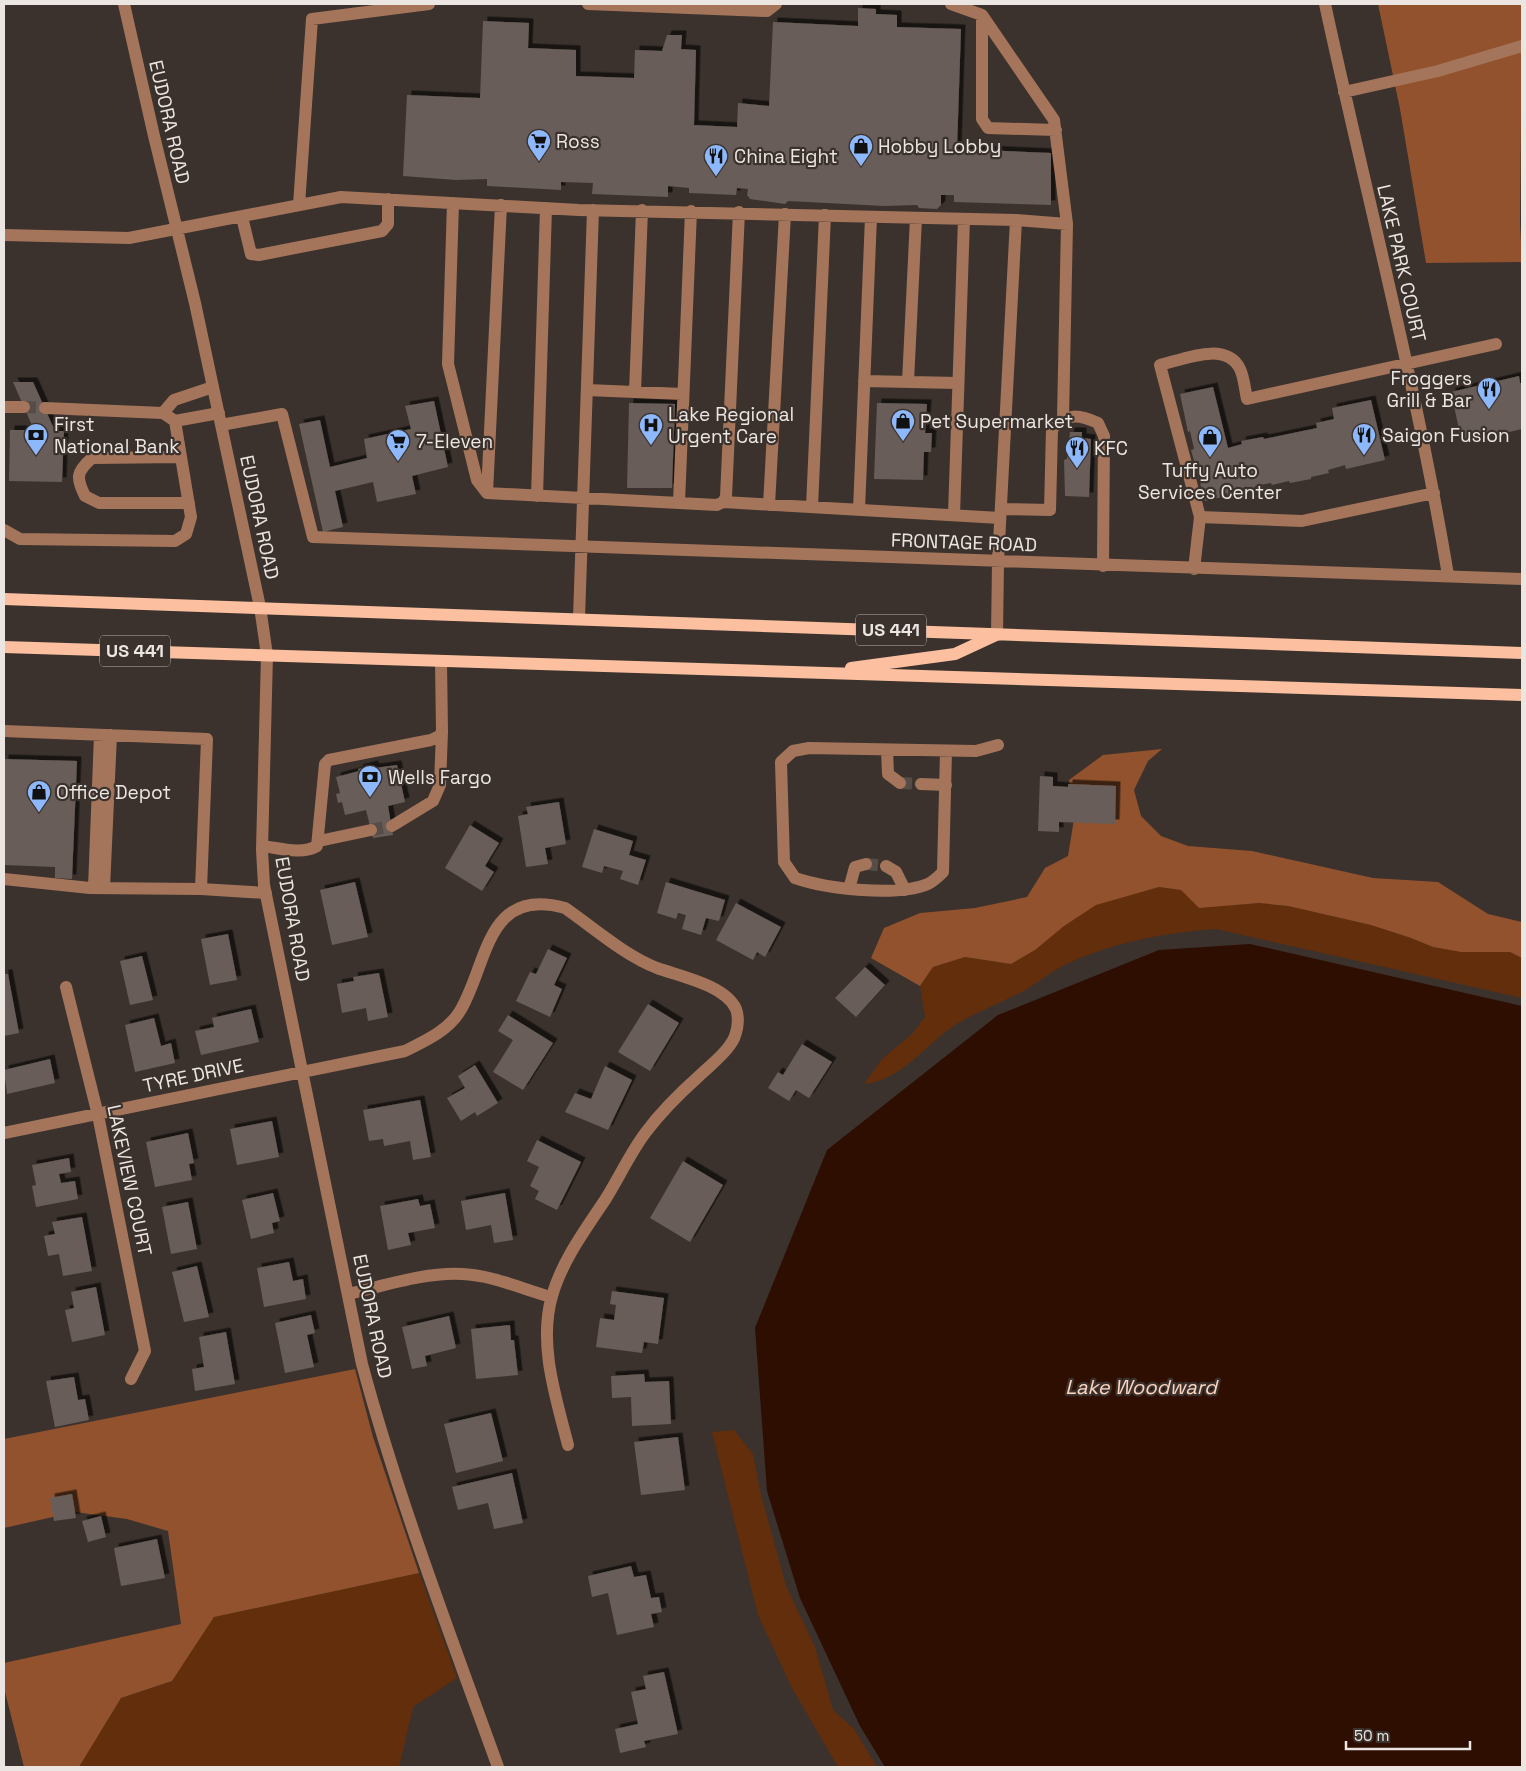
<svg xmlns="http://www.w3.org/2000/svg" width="1526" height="1771" font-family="'Space Grotesk',sans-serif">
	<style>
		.green { fill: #622e0c }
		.forest { fill: #92522d }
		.water { fill: #2d0e00 }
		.building { fill: #675d58; filter: url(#shadow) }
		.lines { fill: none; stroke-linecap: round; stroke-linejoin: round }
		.minor-tunnel { stroke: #564d48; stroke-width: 12; stroke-dasharray: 12 6; stroke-linecap: butt }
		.minor { stroke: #a5755b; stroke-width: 12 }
		.major { stroke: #fcc0a0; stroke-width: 12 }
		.labels { text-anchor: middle; stroke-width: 4.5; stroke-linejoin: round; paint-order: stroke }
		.shield { fill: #3b322d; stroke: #b7b0ac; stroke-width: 1 }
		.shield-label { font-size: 18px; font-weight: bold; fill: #ece6e3 }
		.street-label { font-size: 19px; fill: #ece6e3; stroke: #3b322d }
		.poi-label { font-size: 19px; fill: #ece6e3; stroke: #3b322d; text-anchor: start }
		.water-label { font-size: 20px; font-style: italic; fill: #fdd5c1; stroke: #3b322d }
	</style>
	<defs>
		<filter id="shadow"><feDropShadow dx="4.5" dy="-4.5" stdDeviation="0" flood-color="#0009"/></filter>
	</defs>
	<rect width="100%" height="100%" fill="#3b322d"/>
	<path class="green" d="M1159,887l22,3 18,17 60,-4 29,3 83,19 40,13 22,9 28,5h49l12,6v40l-306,-69c-53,4 -109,14 -157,39 -12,6 -21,15 -32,21 -23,13 -49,22 -72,36 -30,20 -53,55 -91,59l18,-25 30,-25 13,-17 -5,-31 13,-19 32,-10 46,7c30,-17 55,-45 85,-59 18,-9 43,-12 63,-18z
		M734,1430l19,24 7,37 26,95 29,61 18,63 21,19 23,38h-39l-46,-79 -34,-73 -46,-183z
		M419,1573l38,105 -44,29 -14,60h-320l42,-69 51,-17 42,-64z"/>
	<path class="forest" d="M1378,4h144l-2,220 2,38 -96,1 -26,-154z
		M1162,749l-14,12 -14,29 7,26 20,20 27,10 64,5 121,27 65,4 50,32 34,8v36l-12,-6h-49l-28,-5 -22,-9 -40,-13 -83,-19 -29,-3 -60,5 -18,-18 -22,-3 -63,18 -32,21 -29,24 -24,14 -46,-7 -32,10 -13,19 -49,-28 13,-30 36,-15 55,-5 52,-11 18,-29 23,-12 6,-37 -5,-39 34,-25z
		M355,1369l18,68 46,136 -205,44 -42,64 -51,17 -42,69h-55l-20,-79v-25l177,-39 -13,-93 -41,-12 -52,-7 -71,16v-89z"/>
	<path class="water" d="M1250,944l272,62v761h-637l-25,-41 -60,-128 -33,-107 -12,-163 72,-178 171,-135 161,-65z"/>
	<path class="building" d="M858,8l18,1v5l21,1v12l64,2 -4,120 94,4v52l-97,-3v-7h-13v10l-4,4 -18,-1 -2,-3 -33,1 -96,-5 -3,3 -35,-5 -3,-4 1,-6 -11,-1 -1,7 -47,-2v-5l-21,-2v11l-76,-3 1,-11 -32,-1v8l-74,-4v-7l-31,1 -53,-4 4,-81 73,3 3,-77 46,2 -1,25 48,2v26l58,2 1,-28 27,1 5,-16h15l-1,14 15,1 -2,75 43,2 1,-24 31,3 4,-84 85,4z
		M1519,376l1,7h2v46l-60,14 -11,-51z
		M13,382h20l22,49h9l-2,51 -53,-1 1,-51h24z
		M1213,387l15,61 14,-4 -1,-3 22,-4 1,2 53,-11 -1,-5 18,-4 -2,-11 39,-8 14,60 -39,9 -1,-4 -17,5 1,3 -18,4v2l-21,4 -1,-2 -17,4 -1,-2 -16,3v3l-28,6v-2l-6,1 1,3 -17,4 -14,-51 3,-1 -4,-18 -2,1 -8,-38z
		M434,401l14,66 -36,9 4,18 -39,8 -4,-20 -38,9 8,36 -20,5 -24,-108 21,-4 10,47 37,-9 -3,-19 47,-10 -6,-23z
		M629,403l46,1 -3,84h-45z
		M877,403l50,1 -2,29h7l-1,19h-7l-1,28 -49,-1z
		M1070,432h12v6l9,1 -2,58 -24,-1 -1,-36 3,-1z
		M4,759l73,2 -5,118 -17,-1v-11l-51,-2z
		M373,765l2,3 22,-3 8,37 -17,4 5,29 -20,3 -7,-28 -21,5 -3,-13 -4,1 -2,-9 4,-1 -4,-16 23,-6 -1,-2z
		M1040,776l13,1v9l15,1v-3l48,2 -1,38 -56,-2v10l-21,-1z
		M559,802l7,42 -21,4 3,16 -22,3 -8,-51 10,-2 -2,-7z
		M470,825l29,18 -14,23 9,6 -12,19 -37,-23z
		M594,829l39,12 -4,14 17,5 -8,25 -18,-6 3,-8 -19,-5 -2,7 -20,-6z
		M355,882l13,55 -36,8 -12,-55z
		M666,882l59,18 -6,21 -13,-3 -5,17 -19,-6 4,-14 -8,-2 -2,6 -19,-6z
		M736,903l45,24 -16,30 -8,-5 -4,8 -37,-20z
		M228,934l9,46 -27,5 -9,-46z
		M548,949l19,9 -13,27 8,4 -12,28 -34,-16 14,-29 6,2z
		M142,956l11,44 -23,5 -10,-44z
		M865,967l20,18 -29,32 -21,-19z
		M379,973l9,44 -20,4 -2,-13 -24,5 -5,-29 17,-3 -1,-4z
		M4,974h4l11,59 -15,3z
		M648,1004l31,19 -29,48 -32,-19z
		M251,1009l8,33 -58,13 -6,-24 19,-4 -2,-9z
		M508,1015l45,28 -30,47 -30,-18 20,-32 -15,-9z
		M154,1018l7,28 10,-3 4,20 -40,9 -10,-47z
		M802,1044l30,18 -23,36 -13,-8 -7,11 -21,-13 10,-16 5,3z
		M50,1059l5,24 -48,11 -3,-24z
		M475,1065l23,38 -21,13 -2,-4 -14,9 -14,-23 18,-10 -7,-12z
		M605,1066l27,14 -24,50 -43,-18 10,-19 16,6z
		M420,1100l11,57 -18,3 -3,-19 -26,5 -1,-7 -14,2 -6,-31z
		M272,1121l7,36 -42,8 -7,-36z
		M188,1133l6,30 -5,1 3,16 -37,7 -9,-45z
		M537,1140l44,22 -24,48 -22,-11 4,-8 -9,-5 9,-19 -12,-6z
		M69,1158l2,14 -12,2 2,9 14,-2 3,18 -42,8 -4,-21 4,-1 -4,-20z
		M683,1161l40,24 -33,57 -40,-24z
		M273,1193l7,28 -8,2 2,10 -23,6 -9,-39z
		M505,1193l8,47 -19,3 -3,-18 -25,5 -5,-29z
		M418,1199l2,7 10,-2 5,24 -27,5 3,12 -23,5 -8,-44z
		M188,1202l9,47 -26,5 -9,-47z
		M82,1217l10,54 -29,5 -4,-22 -11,2 -4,-20 11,-2 -3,-12z
		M289,1262l4,19 10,-2 3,20 -42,8 -7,-39z
		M197,1266l12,51 -25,5 -12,-50z
		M96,1287l9,48 -33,7 -7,-32 9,-2 -3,-16z
		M612,1291l52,7 -6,46 -14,-2 -2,11 -46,-6 4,-29 14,2 2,-15 -6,-1z
		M311,1315l4,18 -8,2 7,32 -29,6 -10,-50z
		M449,1316l7,32 -31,8 2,10 -15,3 -10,-42z
		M510,1325l1,15h3l4,35 -42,4 -5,-50z
		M226,1332l9,52 -40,7 -3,-22 12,-2 -5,-30z
		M644,1374l1,8 24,-1 2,43 -39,2 -1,-29 -19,1 -1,-22z
		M74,1377l4,23 7,-1 4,21 -34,7 -9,-46z
		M491,1413l12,48 -47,12 -12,-49z
		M678,1437l7,53 -44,5 -7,-53z
		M512,1473l11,50 -29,6 -6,-26 -30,7 -6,-23z
		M72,1494l4,24 -22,3 -4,-23z
		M101,1516l5,21 -18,5 -6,-21z
		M157,1539l8,39 -44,8 -7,-38z
		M631,1566l3,11 12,-2 5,23 8,-1 3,15 -11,2 3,13 -37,8 -9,-42 -16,4 -4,-21z
		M664,1672l14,62 -34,7 2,6 -26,6 -5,-24 23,-5 -7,-32 15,-3 -3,-13z"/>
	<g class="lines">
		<path class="minor-tunnel" d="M24,407l21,1
			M900,783l21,1
			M371,830l21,-4
			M866,864l20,2"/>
		<path class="minor" d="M124,4l30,132 41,167 65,304 7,48 -5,195 2,35 98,479c37,137 88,270 136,403
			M588,4l179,7 9,-7
			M951,4l31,11 72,105 13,104 -51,-4
			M1325,4c41,190 91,379 123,571
			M982,15v104l6,9 68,2
			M1344,92l94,-21 84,-25
			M453,203l-5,161 29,116 10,13 230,12 6,-3 3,-5 13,-285
			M299,205l13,-186 117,-15
			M242,217l9,37 8,1 123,-24 6,-7v-25
			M4,235l125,3 212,-41 238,13 437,10 -18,342 -1,73
			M864,381l93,2
			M908,382l8,-164
			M213,387l-39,13 -11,13 12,8 44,-8
			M587,390l96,4
			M635,392l7,-182
			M4,407h20
			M45,408l118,5
			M1063,419l4,-195
			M221,425l61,-11 31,123 1209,42
			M181,457l-89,1c-16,14 -16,20 -7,38l14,7h90
			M487,493l14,-288
			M537,496l9,-288
			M723,502l277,16
			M679,503l12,-292
			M769,505l16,-291
			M812,507l13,-292
			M1001,509l49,1 2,-81c16,-16 26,-15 46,-6l6,13 -1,130
			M859,510l12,-293
			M954,515l10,-296
			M1200,517l-40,-152c22,-5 66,-25 80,4 4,8 5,21 7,30l249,-55
			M4,530l16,9 155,2 11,-7 5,-17 -16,-96
			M1194,569l6,-52 102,4 132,-28
			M579,618l14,-408
			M4,731l203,8 -6,150 65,4
			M887,750l1,24 12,9
			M946,751l-3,121c-4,4 -9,9 -15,12 -31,13 -101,5 -133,-6l-11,-16 -3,-100 12,-11 16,-3 167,3 22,-6
			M921,784l25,1
			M392,826l41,-25 7,-16 2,-53
			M319,841l52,-11
			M262,846c17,2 40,9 55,0l8,-82 4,-4 102,-20 8,-4 3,-4 -1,-71
			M886,866l10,6 9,18
			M4,879l86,9 111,1
			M94,888l6,-153
			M104,888l7,-153
			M849,889l6,-22 11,-3
			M66,987l32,128 47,236 -14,28
			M4,1133l401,-82c20,-10 43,-20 55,-40 28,-46 25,-125 105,-103 29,20 59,47 92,60 22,8 68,17 79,41 4,11 1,27 -6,36 -8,12 -22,22 -32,32 -19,17 -37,35 -52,55 -16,21 -27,46 -41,68 -20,30 -43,61 -53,96 -14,48 4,102 16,149
			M348,1294c36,-8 77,-22 114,-20 30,1 60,15 89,23"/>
		<path class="major" d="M4,599l1518,54
			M4,647l1518,48
			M851,668l104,-14 41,-19"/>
	</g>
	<defs>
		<g id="supermarket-pin" transform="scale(1.25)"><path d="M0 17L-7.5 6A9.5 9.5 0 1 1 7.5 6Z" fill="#8db9fc" stroke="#3b322d"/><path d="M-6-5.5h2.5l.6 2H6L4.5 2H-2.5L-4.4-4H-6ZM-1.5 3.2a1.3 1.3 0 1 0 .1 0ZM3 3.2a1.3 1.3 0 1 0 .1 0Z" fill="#111"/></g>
		<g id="shop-pin" transform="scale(1.25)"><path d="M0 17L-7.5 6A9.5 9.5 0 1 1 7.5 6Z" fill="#8db9fc" stroke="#3b322d"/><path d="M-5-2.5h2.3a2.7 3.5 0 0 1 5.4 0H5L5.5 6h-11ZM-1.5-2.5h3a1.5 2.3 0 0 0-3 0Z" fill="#111"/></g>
		<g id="restaurant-pin" transform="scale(1.25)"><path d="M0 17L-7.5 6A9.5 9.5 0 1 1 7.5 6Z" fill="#8db9fc" stroke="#3b322d"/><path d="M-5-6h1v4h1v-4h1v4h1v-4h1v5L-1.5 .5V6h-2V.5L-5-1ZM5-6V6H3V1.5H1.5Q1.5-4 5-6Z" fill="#111"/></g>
		<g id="hospital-pin" transform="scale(1.25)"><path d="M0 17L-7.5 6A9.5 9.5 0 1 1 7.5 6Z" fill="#8db9fc" stroke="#3b322d"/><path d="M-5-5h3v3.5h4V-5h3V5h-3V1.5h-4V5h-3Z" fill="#111"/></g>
		<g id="bank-pin" transform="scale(1.25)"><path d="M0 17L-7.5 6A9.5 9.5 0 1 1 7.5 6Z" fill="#8db9fc" stroke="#3b322d"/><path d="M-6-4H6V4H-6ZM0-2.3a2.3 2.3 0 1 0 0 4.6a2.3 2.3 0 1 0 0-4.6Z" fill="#111"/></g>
	</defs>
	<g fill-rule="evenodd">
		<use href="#supermarket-pin" x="539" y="141"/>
		<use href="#shop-pin" x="861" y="146"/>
		<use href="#restaurant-pin" x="716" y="156"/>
		<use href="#restaurant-pin" x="1489" y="389"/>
		<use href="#shop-pin" x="903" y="421"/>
		<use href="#hospital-pin" x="651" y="425"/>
		<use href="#bank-pin" x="36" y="435"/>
		<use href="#restaurant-pin" x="1364" y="435"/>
		<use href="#shop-pin" x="1210" y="437"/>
		<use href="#supermarket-pin" x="398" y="441"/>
		<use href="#restaurant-pin" x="1077" y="448"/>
		<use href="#bank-pin" x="370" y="777"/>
		<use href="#shop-pin" x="39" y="792"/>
	</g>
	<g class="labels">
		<g class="shield">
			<rect x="856" y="614.5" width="70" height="31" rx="4"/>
			<rect x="100" y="635.5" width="70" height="31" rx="4"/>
		</g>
		<g class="shield-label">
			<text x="891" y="636">US 441</text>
			<text x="135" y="657">US 441</text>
		</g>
		<g class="street-label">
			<text transform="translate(170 122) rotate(77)" y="7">EUDORA ROAD</text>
			<text transform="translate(1402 263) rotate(77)" y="7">LAKE PARK COURT</text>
			<text transform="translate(260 517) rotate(78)" y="7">EUDORA ROAD</text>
			<text transform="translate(964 542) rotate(2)" y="7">FRONTAGE ROAD</text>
			<text transform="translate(293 919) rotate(80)" y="7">EUDORA ROAD</text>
			<text transform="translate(193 1075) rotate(-12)" y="7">TYRE DRIVE</text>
			<text transform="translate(130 1180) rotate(78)" y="7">LAKEVIEW COURT</text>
			<text transform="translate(373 1316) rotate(78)" y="7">EUDORA ROAD</text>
		</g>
		<g class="poi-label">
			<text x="556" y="148">Ross</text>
			<text x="878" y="153">Hobby Lobby</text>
			<text x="734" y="163">China Eight</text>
			<text x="1472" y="385" text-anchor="end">Froggers<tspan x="1472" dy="22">Grill &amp; Bar</tspan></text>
			<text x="668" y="421">Lake Regional<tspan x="668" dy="22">Urgent Care</tspan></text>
			<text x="920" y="428">Pet Supermarket</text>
			<text x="54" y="431">First<tspan x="54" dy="22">National Bank</tspan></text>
			<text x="1382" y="442">Saigon Fusion</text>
			<text x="416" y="448">7-Eleven</text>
			<text x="1094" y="455">KFC</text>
			<text x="1210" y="477" text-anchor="middle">Tuffy Auto<tspan x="1210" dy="22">Services Center</tspan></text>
			<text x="388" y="784">Wells Fargo</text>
			<text x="56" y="799">Office Depot</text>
		</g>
		<g class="water-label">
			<text x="1141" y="1394">Lake Woodward</text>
		</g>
	</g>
	<rect width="1526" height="1771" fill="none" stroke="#ece6e3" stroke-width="10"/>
	<path d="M1346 1741v8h124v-8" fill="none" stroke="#ece6e3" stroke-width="2.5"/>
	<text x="1354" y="1741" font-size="15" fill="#ece6e3" stroke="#3b322d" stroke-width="4" paint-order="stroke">50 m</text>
</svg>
